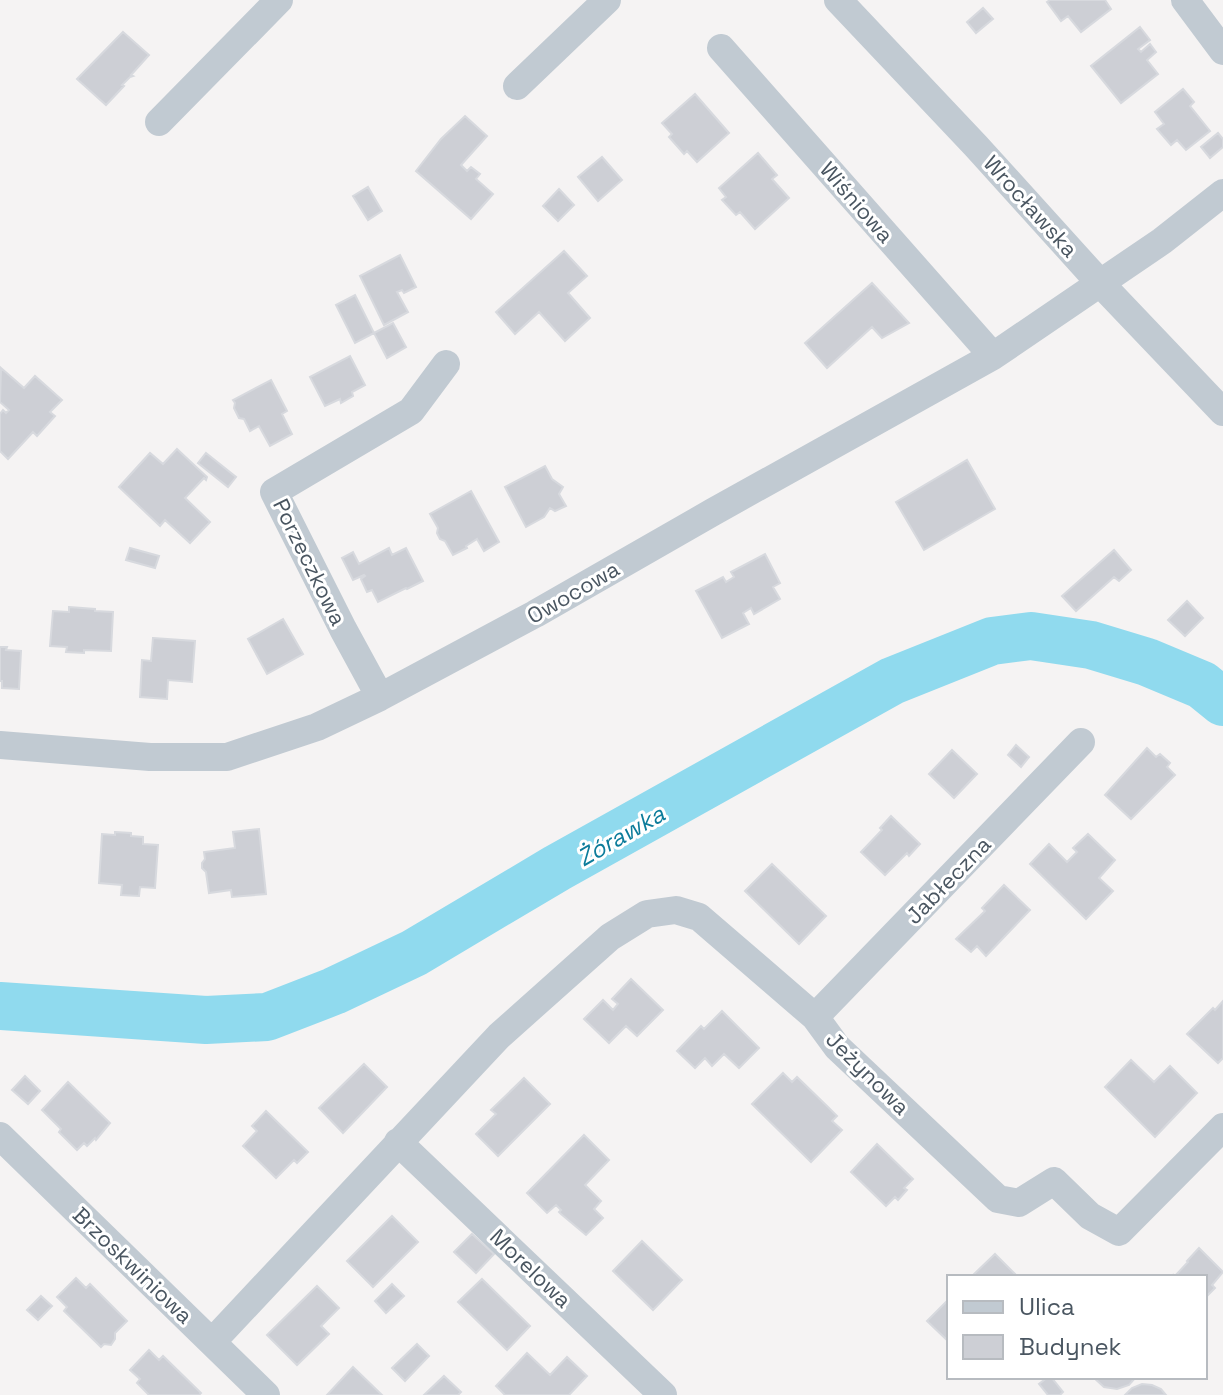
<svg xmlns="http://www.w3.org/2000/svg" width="1223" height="1395" font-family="'Space Grotesk',sans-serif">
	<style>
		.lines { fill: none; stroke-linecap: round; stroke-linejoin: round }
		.river { stroke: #90daee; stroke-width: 48 }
		.building { fill: #cdcfd5; stroke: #d7d9de; stroke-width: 2 }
		.minor { stroke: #c1cad2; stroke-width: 28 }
		.labels { text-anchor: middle; stroke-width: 6; stroke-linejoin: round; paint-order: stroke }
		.street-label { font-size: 22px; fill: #4a5661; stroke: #fff }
		.water-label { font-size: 24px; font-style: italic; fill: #0c7c9b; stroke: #fff }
	</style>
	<rect width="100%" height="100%" fill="#f5f3f3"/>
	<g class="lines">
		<path class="river" d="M0,1006l206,14 61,-3 67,-26 80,-38 143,-85 335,-187 100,-40 39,-5 60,9 56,17 55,23 21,17"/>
	</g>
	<path class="building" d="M1050,0h55l6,9 -30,23 -13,-16 -7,5 -14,-19z
		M983,8l10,11 -17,14 -9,-11z
		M1140,27l10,13 -12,9 3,3 9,-8 6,8 -9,8 11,14 -37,29 -30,-37z
		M123,32l26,23 -18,20 2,1 -3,1 -8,8 2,1 -18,19 -29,-26z
		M1183,89l11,13 -4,4 20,25 -24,19 -9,-10 -6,5 -14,-16 7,-5 -9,-12z
		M695,94l34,39 -32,29 -10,-11 -3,3 -15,-17 3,-3 -10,-11z
		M465,116l22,20 -26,29 6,6 4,-4 9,7 -4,5 17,15 -22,25 -55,-48 25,-32z
		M1218,133l5,6v8l-13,11 -9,-11z
		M758,153l19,22 -5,4 17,19 -34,31 -15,-17 -4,3 -14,-15 4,-3 -7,-9z
		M602,157l20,23 -24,21 -20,-24z
		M368,187l14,24 -14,9 -15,-24z
		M559,189l15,16 -16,16 -15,-15z
		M564,251l23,25 -19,17 22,25 -25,23 -26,-29 -24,22 -19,-22z
		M400,255l16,32 -12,6 -2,-3 -5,2 11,20 -24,13 -24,-49z
		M872,283l37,40 -27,15 -10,-11 -45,41 -22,-25z
		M355,295l19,38 -19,10 -19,-38z
		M393,323l13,24 -19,11 -13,-25z
		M350,356l15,29 -13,7 1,4 -12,7 -1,-4 -15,7 -15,-29z
		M1,368l23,20 11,-12 27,24 -12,12 5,4 -18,20 -4,-4 -25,27 -8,-8v-37l3,-4 3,3 3,-3 -9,-8z
		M271,380l16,31 -5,3 10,20 -22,12 -11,-20 -9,5 -6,-12 -5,-1 -5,-10 1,-5 -2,-3z
		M177,449l30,28 -1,3 -2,-2 -19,20 25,24 -20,21 -25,-23 -5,6 -41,-39 31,-34 13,11z
		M206,453l30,24 -8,10 -30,-24z
		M967,460l28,49 -71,41 -28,-48z
		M545,466l7,13 11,8 -4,7 7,12 -11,5 -5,-3 -6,9 -18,10 -21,-40z
		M471,491l28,51 -15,9 -7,-12 -11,7 1,2 -14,7 -8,-14 -5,-2 -3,-6 1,-5 -8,-14z
		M130,548l29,8 -4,12 -29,-8z
		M389,548l3,7 14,-7 17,33 -16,8 -1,-1 -28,14 -6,-12 -5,2 -6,-13 4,-3 -1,-1 -11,5 -11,-22 11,-6 6,12z
		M1114,550l17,20 -12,11 -5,-4 -38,34 -14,-15z
		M765,554l15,29 -7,4 7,12 -26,15 -3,-6 -8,5 6,11 -27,14 -26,-47 27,-14 3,5 8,-5 -3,-5z
		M1187,601l16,17 -18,18 -17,-16z
		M69,607l26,2v2l18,1 -2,39 -27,-1v3l-18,-1 1,-5 -17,-1 3,-35 16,1z
		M283,619l20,35 -36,20 -19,-35z
		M153,638l42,3 -3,41 -24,-2 -1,19 -27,-2 2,-37 9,1z
		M0,647h7l-1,3 15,1 -2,38 -17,-1v-7h-2z
		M1016,745l13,12 -8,10 -13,-12z
		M1147,748l9,9 4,-3 10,9 -3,4 8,8 -44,44 -26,-24z
		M952,750l25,24 -23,24 -25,-24z
		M891,816l29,28 -11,12 -2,-3 -22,22 -24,-23 21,-22 -2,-2z
		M259,829l7,65 -34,3 -1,-7 -22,3 -3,-21 -4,-4v-5l3,-4 -1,-7 31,-4 -2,-16z
		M115,832l16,1v3l12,1v7l15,1 -3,43 -15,-1 -1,9 -18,-1 1,-10 -23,-2 3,-49 13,1z
		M1088,834l27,26 -16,18 14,13 -27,28 -56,-55 19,-20 18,18 10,-10 -4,-4z
		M772,864l54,52 -27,28 -54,-53z
		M1004,885l26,25 -44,46 -9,-10 -6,6 -15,-13 29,-28 -3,-3z
		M631,979l32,31 -26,26 -11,-10 -17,17 -25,-24 19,-19 10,10 5,-6 -6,-5z
		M1223,1001v57l-5,5 -31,-29 26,-26 2,2z
		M722,1011l37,37 -20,20 -15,-14 -12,12 -7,-8 -10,10 -18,-17 24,-25 3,3z
		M1131,1060l23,22 16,-16 27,27 -42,44 -50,-50z
		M364,1064l23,23 -44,46 -24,-25z
		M783,1073l9,9 5,-5 31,30 9,9 -5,5 10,9 -31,32 -59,-58z
		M25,1076l15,15 -12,13 -16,-14z
		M524,1078l26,26 -52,52 -22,-22 20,-20 -5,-4z
		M68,1082l42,41 -14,17 -1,-2 -8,8 -3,-3 -7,7 -18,-18 2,-3 -19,-19z
		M266,1111l42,41 -11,11 -3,-3 -18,18 -33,-32 14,-15 -5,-5z
		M584,1135l25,25 -24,25 16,16 -7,8 9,9 -17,17 -25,-21 -2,-2 2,-2 -5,-5 -9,8 -20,-20z
		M877,1144l36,35 -9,9 3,2 -9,10 -3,-3 -9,9 -35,-34z
		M392,1216l26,26 -45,45 -26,-26z
		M472,1234l22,20 -18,19 -22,-21z
		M642,1241l40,39 -29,30 -40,-39z
		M1199,1248l24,24 -11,13 3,3 -10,10v-21h-34l2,-2 1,2 14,-15 -1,-1z
		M995,1254l20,20 -2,3h-42z
		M76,1278l10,10 4,-4 37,37 -12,12v6l-4,6 -7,-1 -3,3 -37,-36 3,-4 -10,-10z
		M482,1279l48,47 -23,24 -49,-48z
		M392,1284l12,12 -18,17 -11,-12z
		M317,1286l22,22 -18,18 8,8 -32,31 -30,-30z
		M41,1296l11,10 -14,14 -11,-10z
		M949,1299v41l-1,1 -21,-20z
		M417,1344l12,12 -24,25 -13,-13z
		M149,1350l10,10 4,-4 38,37 -2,2h-50l-12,-12 3,-4 -10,-9z
		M527,1353l23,22 17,-18 20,19 -18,19h-64l-9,-9z
		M353,1367l29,28h-55z
		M444,1376l17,16 -3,3h-34z
		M1048,1377h3l12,15 -3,3h-12l-9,-11z
		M1093,1377h43l-7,8 -12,4 -13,-2z
		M1142,1384l10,1 9,4 5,6h-41l7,-7z"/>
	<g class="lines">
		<path class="minor" d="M838,0l138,146 124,137 123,129
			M1185,0l38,51
			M721,48l272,308
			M517,86l90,-86
			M159,122l120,-122
			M380,697l-37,-68 -69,-137 137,-81 35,-47
			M0,745l150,12h77l90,-30 63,-30 155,-83 178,-102 280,-156 169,-115 61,-48
			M815,1017l266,-275
			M0,1136l266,259
			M398,1142l265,253
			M212,1342l287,-306 111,-99 37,-23 29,-4 23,7 116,100 22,30 161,152 21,4 35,-22 36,35 29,16 104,-105"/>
	</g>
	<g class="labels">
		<g class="street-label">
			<text transform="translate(857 202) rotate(49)" y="8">Wiśniowa</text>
			<text transform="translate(1031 206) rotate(48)" y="8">Wrocławska</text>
			<text transform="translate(310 562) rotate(64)" y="8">Porzeczkowa</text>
			<text transform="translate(573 592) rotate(-30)" y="8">Owocowa</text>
			<text transform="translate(948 880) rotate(-46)" y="8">Jabłeczna</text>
			<text transform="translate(868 1073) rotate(45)" y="8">Jeżynowa</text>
			<text transform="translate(133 1265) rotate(44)" y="8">Brzoskwiniowa</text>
			<text transform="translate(531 1268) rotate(44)" y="8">Morelowa</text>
		</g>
		<g class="water-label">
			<text transform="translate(621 836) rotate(-30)" y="8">Żórawka</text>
		</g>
	</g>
	<rect x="947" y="1275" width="260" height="104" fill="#ffffff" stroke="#b7bbc0" stroke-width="2"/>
	<rect x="963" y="1301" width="40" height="12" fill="#c1cad2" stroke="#b7bbc0" stroke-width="2"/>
	<text x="1019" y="1315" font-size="24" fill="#4a5661">Ulica</text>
	<rect x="963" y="1335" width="40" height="24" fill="#cdcfd5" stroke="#b7bbc0" stroke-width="2"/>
	<text x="1019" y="1355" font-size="24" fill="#4a5661">Budynek</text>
</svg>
